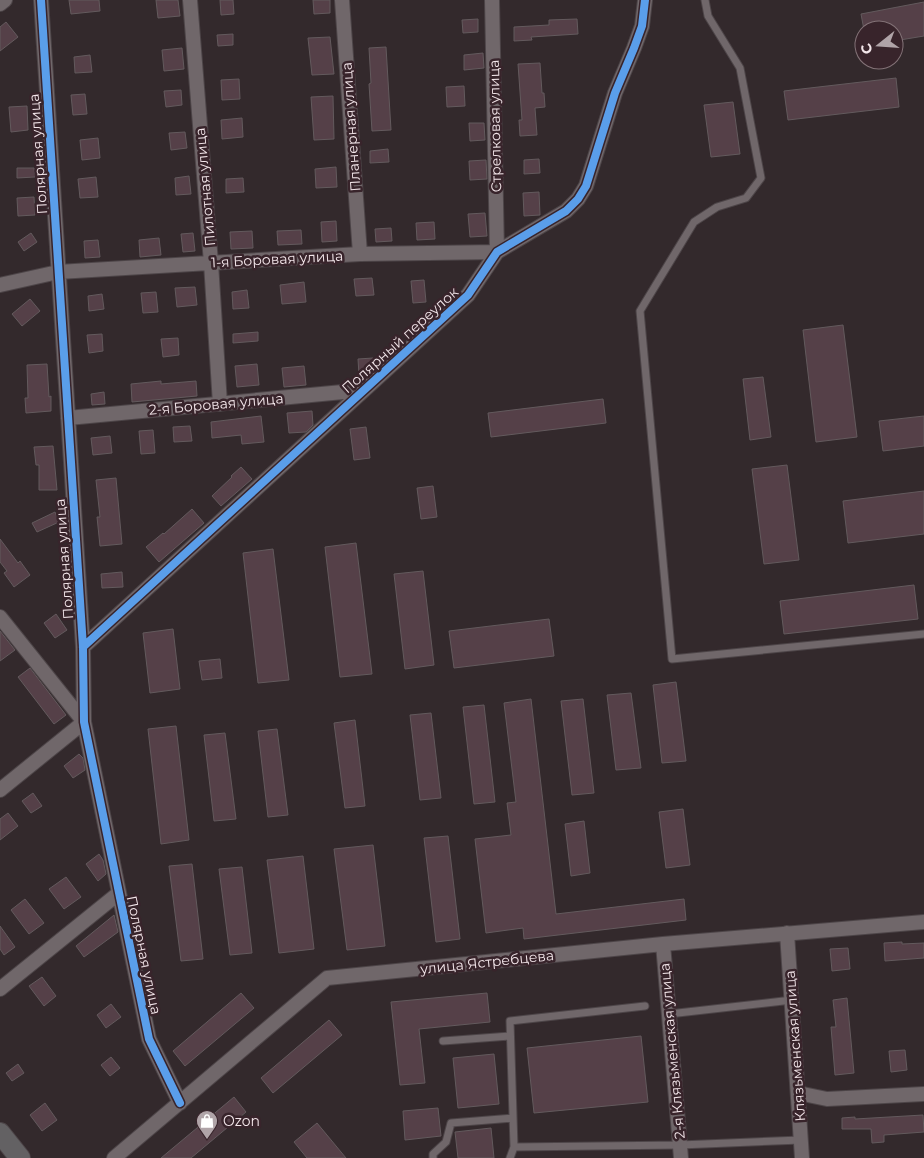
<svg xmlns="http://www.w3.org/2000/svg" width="924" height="1158" font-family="Montserrat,sans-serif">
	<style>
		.building { fill: #554048; stroke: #635a5d }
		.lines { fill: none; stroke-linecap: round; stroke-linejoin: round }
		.service-casing { stroke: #4d4548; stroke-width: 9 }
		.minor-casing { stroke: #4d4548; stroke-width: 16 }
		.secondary-casing { stroke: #4d4548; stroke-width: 22 }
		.service { stroke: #70676a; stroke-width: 7 }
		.minor { stroke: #70676a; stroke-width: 14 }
		.secondary { stroke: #636163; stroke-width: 20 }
		.cycleway-casing { stroke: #38242b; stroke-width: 11 }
		.cycleway { stroke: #5a9eea; stroke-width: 8 }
		.labels { text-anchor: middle; stroke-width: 5; stroke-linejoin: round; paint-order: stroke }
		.street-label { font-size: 14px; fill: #f3e6ea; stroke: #38242b }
		.poi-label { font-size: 14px; fill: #f3e6ea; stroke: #38242b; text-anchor: start }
	</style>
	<rect width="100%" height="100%" fill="#33292c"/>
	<path class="building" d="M69,0h30l1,11 -29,3z
		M156,0h22l2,16 -22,2z
		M220,0h13l1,14 -13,1z
		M313,0h17v13l-16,1z
		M924,2v34l-30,5v-11h-30l-3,-16z
		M478,19v13l-15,1 -1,-13z
		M577,19l1,15 -47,3 1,3 -18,1v-14l35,-2v-5z
		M6,22l12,15 -18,14v-24z
		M233,34v11l-15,1 -1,-11z
		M330,37l4,37 -22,1 -4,-37z
		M386,47l5,83 -19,1 -3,-47 2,-1 -2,-35z
		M182,48l2,21 -20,2 -2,-21z
		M483,53l1,15 -20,2v-15z
		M90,55l2,17 -17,1 -1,-16z
		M540,63l2,30h2l1,14 -10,1 2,27 -17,1 -1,-16h3l-4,-56z
		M896,78l3,29 -111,13 -4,-29z
		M239,79l1,20 -18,1 -1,-20z
		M464,86l1,20 -18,1 -1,-20z
		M181,90l1,15 -16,2 -2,-16z
		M85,94l2,20 -14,1 -2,-20z
		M333,96l1,43 -20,1 -3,-43z
		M733,102l7,52 -29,3 -7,-52z
		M27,106l1,24 -17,2 -2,-25z
		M242,118l1,19 -21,2 -1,-19z
		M469,123h15l1,17 -15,1z
		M185,132l2,16 -16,2 -2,-17z
		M98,138l2,20 -18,2 -2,-20z
		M388,149l1,13 -19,1v-12z
		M539,159l1,14 -16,1v-14z
		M486,160l1,19 -17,1 -1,-19z
		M336,167l1,20 -21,1 -1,-19z
		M17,168h17l1,9 -18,1z
		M189,176l2,18 -15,1 -1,-17z
		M96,177l2,20 -18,1 -2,-19z
		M243,178l1,14 -18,1v-14z
		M539,192l1,23 -16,1 -1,-23z
		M34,197l1,18 -17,1 -1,-18z
		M485,213l2,23 -17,1 -2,-23z
		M336,221l1,20 -15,1 -1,-20z
		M434,222l1,17 -18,1 -1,-17z
		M391,228l1,13 -16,1 -1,-13z
		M301,230l1,14 -24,1 -1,-14z
		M252,231l1,17 -22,1 -1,-17z
		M31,233l6,9 -13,9 -6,-9z
		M193,233l2,18 -12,1 -2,-18z
		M159,238l2,17 -21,2 -1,-17z
		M98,240l2,17 -15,1 -1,-17z
		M372,278l2,17 -18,1 -2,-17z
		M424,280l2,22 -13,1 -2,-22z
		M304,282l2,20 -24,2 -2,-19z
		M195,287l2,18 -20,2 -2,-19z
		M247,290l2,18 -16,1 -1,-17z
		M156,292l2,20 -15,1 -2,-20z
		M102,294l2,15 -15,2 -1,-15z
		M30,299l10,12 -18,15 -10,-12z
		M843,325l14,112 -41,5 -13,-112z
		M258,332v9l-25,2v-9z
		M102,334l1,17 -14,2 -2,-18z
		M178,338l1,17 -16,2 -2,-18z
		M373,358l1,11 -6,5 -9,1 -1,-16z
		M47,364l2,33 2,-1v15l-25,2 -1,-15h3l-1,-33z
		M257,364l2,21 -22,2 -2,-21z
		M304,366l2,19 -22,2 -2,-19z
		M763,377l8,60 -21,3 -7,-61z
		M161,381v3l35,-3 1,15 -65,6 -1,-18z
		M104,392l1,12 -13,1 -1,-11z
		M603,399l3,24 -115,14 -3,-24z
		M312,411l1,14 -7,7 -17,1 -2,-20z
		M261,416l3,26 -22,2 -1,-9 -29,3 -1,-16z
		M924,416v30l-41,5 -4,-30z
		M190,426l2,15 -18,1 -1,-15z
		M366,427l4,31 -16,2 -4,-31z
		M153,430l2,23 -14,1 -2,-23z
		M110,436l2,17 -19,2 -2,-17z
		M53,446l4,44h-18v-25h-3l-2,-18z
		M787,465l12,95 -35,4 -12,-95z
		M241,467l11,12 -31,27 -9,-10 20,-19 -1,-1z
		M116,478l6,66 -22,2 -3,-29h3l-4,-37z
		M433,486l4,31 -16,2 -4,-31z
		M924,491v43l-76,9 -5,-42z
		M192,509l12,14 -45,39 -13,-15 17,-14 1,1z
		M55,512l4,10 -22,10 -5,-9z
		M0,539l18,24 2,-2 10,14 -16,12 -10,-14 3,-2 -7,-9z
		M356,543l16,131 -32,3 -15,-130z
		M273,549l16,131 -31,3 -15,-130z
		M423,571l11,94 -29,4 -11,-95z
		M122,572l1,15 -21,1 -1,-14z
		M914,585l4,34 -134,15 -4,-33z
		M56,614l11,16 -12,8 -11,-15z
		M549,619l5,37 -100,12 -5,-37z
		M173,629l7,60 -30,4 -7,-60z
		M0,631l15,19 -15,11z
		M220,659l2,19 -20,2 -3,-19z
		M30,668l36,47 -12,9 -36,-47z
		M676,682l10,79 -24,2 -9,-78z
		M631,693l10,75 -25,2 -9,-75z
		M531,699l25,215 128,-15 2,21 -162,19 -1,-11 -37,5 -11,-94 36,-4 -4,-32 9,-1 -12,-99z
		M583,699l11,94 -22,2 -11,-94z
		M484,705l11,97 -21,2 -11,-97z
		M431,713l10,85 -21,2 -10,-85z
		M355,720l10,86 -20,2 -11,-85z
		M176,726l13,114 -28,4 -13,-115z
		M277,729l11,86 -20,2 -10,-86z
		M225,733l11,86 -22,2 -10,-86z
		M79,754l4,4 2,12 -12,8 -9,-12z
		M33,793l9,13 -11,7 -9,-12z
		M683,809l7,56 -24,3 -7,-56z
		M8,813l10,13 -18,14v-21z
		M584,821l6,52 -19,3 -6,-52z
		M448,836l12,103 -24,3 -12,-104z
		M373,845l12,101 -38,4 -13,-101z
		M99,854l4,6 3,14 -8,7 -12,-17z
		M303,856l11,93 -35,4 -12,-93z
		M192,864l11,95 -22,2 -12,-95z
		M242,867l10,86 -22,2 -11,-86z
		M66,877l15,20 -17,12 -15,-20z
		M25,899l19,24 -15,11 -18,-24z
		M114,915l4,17 -34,25 -8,-11z
		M0,926l15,21 -11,8 -4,-6z
		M902,942v2l22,-1v15l-39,3 -1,-18z
		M848,948l2,21 -18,2 -2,-22z
		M42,977l14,19 -12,10 -15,-20z
		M241,993l13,15 -69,58 -12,-15z
		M487,993l3,29 -71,7 6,54 -25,2 -9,-83z
		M847,998l7,75 -19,2 -4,-48h5l-3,-27z
		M111,1004l10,13 -15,11 -9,-13z
		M329,1020l13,15 -69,58 -12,-15z
		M641,1036l7,66 -114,11 -7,-65z
		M905,1050l2,20 -16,2 -2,-21z
		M494,1054l5,50 -41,4 -5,-50z
		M111,1057l9,11 -10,8 -9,-11z
		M18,1064l6,9 -12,8 -6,-8z
		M234,1097l12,15 -55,46h-30z
		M45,1103l12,17 -15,11 -12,-16z
		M438,1108l3,28 -36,4 -2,-29z
		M923,1115l1,17 -40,3v7l-12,1 -1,-14h-29v-11l13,-1v2z
		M317,1123l29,35h-39l-13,-16z
		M491,1128l3,30h-36l-3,-26z"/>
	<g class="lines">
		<g class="service-casing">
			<path id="service" d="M705,0l3,16 32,52 21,110 -15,20 -29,9 -23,15 -54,89 32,348 252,-25
				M645,1006l-135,15 4,126 166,-2 121,-5
				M669,1014l123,-14
				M443,1041l67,-5
				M433,1158v-4l13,-12 5,-19 62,-5
				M510,1158l4,-11"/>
		</g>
		<g class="minor-casing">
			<path id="minor" d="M41,0l42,647 1,75 65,317 31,64
				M190,0l21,263 9,141
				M342,0l18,254
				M0,4l5,-4
				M0,285l58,-13 302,-18 137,-2 -5,-252
				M68,418l296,-28
				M0,617l84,105 -84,68
				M83,647l385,-352 29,-43 69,-41 12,-12 8,-13 29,-93 19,-45 8,-22 3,-26
				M787,933l15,225
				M663,944l18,214
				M0,989l119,-96
				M798,1093l29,6 97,-5
				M114,1158l213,-180 336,-34 261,-22"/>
		</g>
		<g class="secondary-casing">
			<path id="secondary" d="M0,1133l20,25"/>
		</g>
		<use href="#service" class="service"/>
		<use href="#minor" class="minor"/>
		<use href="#secondary" class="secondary"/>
		<g class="cycleway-casing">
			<path id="cycleway" d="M41,0l42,647 1,75 65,317 31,64
				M83,647l385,-352 29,-43 69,-41 12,-12 8,-13 29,-93 19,-45 8,-22 3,-26"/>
		</g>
		<use href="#cycleway" class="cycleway"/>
	</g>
	<defs>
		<g id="shop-pin" transform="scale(1.125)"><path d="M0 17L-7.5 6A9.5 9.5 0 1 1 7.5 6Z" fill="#b0a4a8" stroke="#38242b"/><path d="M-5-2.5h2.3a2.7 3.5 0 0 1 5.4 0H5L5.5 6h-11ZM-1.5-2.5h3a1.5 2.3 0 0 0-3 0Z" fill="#fff"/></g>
	</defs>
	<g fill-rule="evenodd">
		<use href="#shop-pin" x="207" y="1121"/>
	</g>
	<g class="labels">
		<g class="street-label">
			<text transform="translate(495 126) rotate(-91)" y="5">Стрелковая улица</text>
			<text transform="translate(351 127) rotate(-94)" y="5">Планерная улица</text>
			<text transform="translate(38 154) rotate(-94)" y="5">Полярная улица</text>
			<text transform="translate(205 187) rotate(-95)" y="5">Пилотная улица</text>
			<text transform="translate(277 259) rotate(-3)" y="5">1-я Боровая улица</text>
			<text transform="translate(400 340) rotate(-42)" y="5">Полярный переулок</text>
			<text transform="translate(216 404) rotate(-5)" y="5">2-я Боровая улица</text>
			<text transform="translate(64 559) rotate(-94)" y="5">Полярная улица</text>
			<text transform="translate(144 955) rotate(78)" y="5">Полярная улица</text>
			<text transform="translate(487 962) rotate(-6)" y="5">улица Ястребцева</text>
			<text transform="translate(795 1046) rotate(-94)" y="5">Клязьменская улица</text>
			<text transform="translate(672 1051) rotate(-95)" y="5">2-я Клязьменская улица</text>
		</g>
		<g class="poi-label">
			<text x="223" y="1126">Ozon</text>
		</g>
	</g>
	<g transform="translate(879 45) rotate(253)"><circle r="24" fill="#38242b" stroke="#837277"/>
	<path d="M0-4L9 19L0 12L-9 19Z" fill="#b0a4a8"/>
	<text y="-8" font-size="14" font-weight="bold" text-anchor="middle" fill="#f3e6ea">С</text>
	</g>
</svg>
